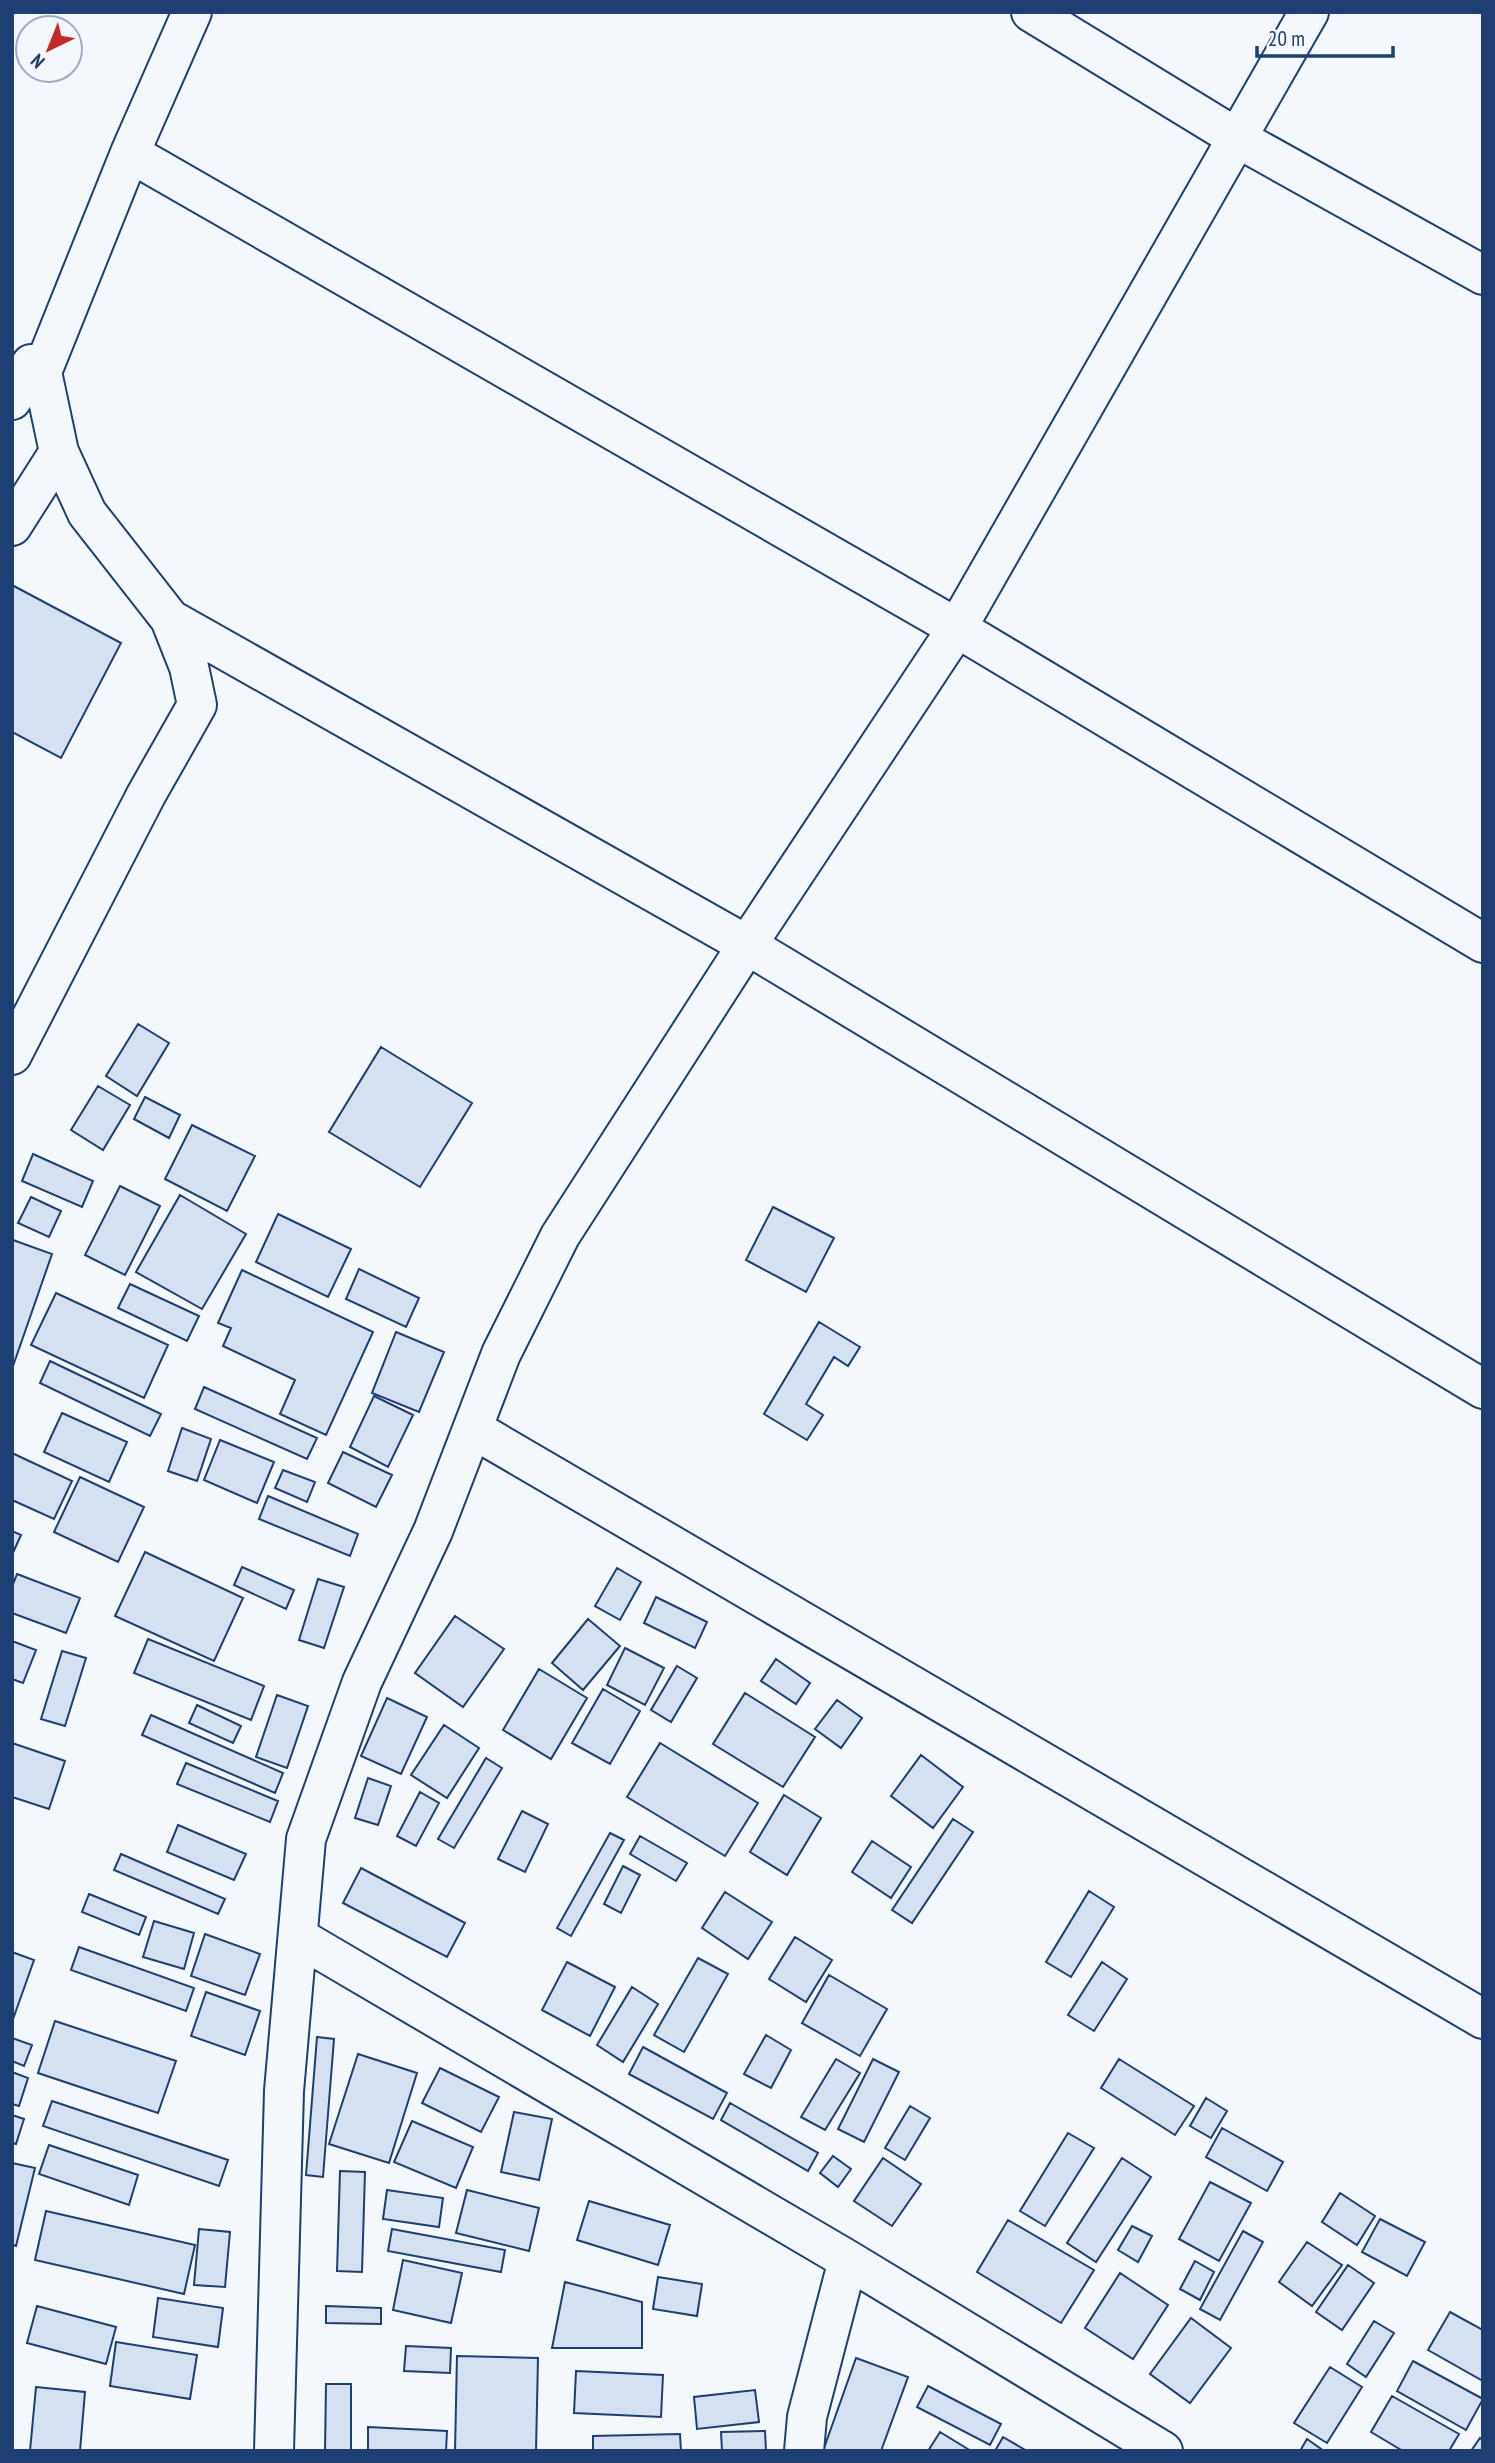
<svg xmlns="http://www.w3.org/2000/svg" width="1495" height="2463" font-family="'PT Sans Narrow',sans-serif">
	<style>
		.building { fill: #d5e0f0; stroke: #1d3f73; stroke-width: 2 }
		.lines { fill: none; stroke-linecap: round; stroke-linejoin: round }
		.street-casing { stroke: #1d3f73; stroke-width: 42 }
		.street { stroke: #f4f7fb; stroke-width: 38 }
	</style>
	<rect width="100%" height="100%" fill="#f4f7fb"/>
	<path class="building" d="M12,585l109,58 -60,115 -49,-26z
		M138,1024l31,19 -32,53 -31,-20z
		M381,1047l91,56 -52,84 -91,-55z
		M98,1086l32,19 -27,45 -32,-20z
		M145,1097l35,18 -11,23 -35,-19z
		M192,1125l63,31 -28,55 -62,-32z
		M33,1154l60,27 -11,26 -60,-26z
		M120,1186l40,20 -35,69 -40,-20z
		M180,1195l66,39 -44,75 -66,-37z
		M31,1197l30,14 -12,26 -31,-14z
		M773,1207l61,31 -28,54 -60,-32z
		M278,1214l73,35 -23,48 -72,-35z
		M13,1240l39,14 -40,115v-129z
		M359,1269l60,29 -13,29 -60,-28z
		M242,1270l131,62 -47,103 -46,-21 15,-34 -72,-34 8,-18 -13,-5z
		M130,1284l69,32 -12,25 -69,-33z
		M56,1293l112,52 -24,53 -113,-53z
		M819,1322l41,25 -12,19 -14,-9 -28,47 17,11 -16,25 -43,-26z
		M396,1332l48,20 -25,60 -47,-19z
		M50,1361l111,53 -11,22 -110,-53z
		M204,1387l113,51 -10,21 -112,-50z
		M374,1396l39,19 -25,52 -38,-20z
		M62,1413l65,29 -18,40 -65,-30z
		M182,1428l29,11 -14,42 -29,-10z
		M220,1440l54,22 -17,41 -53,-23z
		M343,1452l49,23 -16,32 -48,-24z
		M12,1453l60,28 -18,38 -42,-19z
		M283,1470l32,12 -8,20 -32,-14z
		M80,1477l64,30 -26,55 -64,-30z
		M268,1496l90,38 -8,22 -91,-37z
		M12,1531l9,4 -9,20z
		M145,1552l98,46 -29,63 -99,-45z
		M242,1567l52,23 -8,19 -52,-24z
		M617,1568l24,14 -21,38 -25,-14z
		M17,1574l63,24 -14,35 -54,-20v-26z
		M318,1579l26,8 -20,61 -25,-8z
		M656,1597l51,25 -12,26 -51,-25z
		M455,1616l49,33 -41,58 -48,-34z
		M588,1619l32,27 -37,44 -31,-27z
		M148,1639l116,47 -13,34 -117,-47z
		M12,1641l24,9 -13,33 -11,-4z
		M625,1648l39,20 -19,37 -38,-20z
		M62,1651l24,7 -21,68 -24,-7z
		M776,1659l34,24 -14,21 -35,-23z
		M677,1666l20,12 -26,44 -20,-12z
		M539,1669l48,29 -36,61 -48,-29z
		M603,1689l37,22 -30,53 -38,-21z
		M745,1693l70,44 -32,50 -70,-43z
		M277,1695l31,11 -21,62 -31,-11z
		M387,1698l40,19 -26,57 -40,-18z
		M837,1700l25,18 -21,30 -26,-19z
		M197,1705l44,21 -8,17 -44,-20z
		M151,1715l132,58 -8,20 -133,-58z
		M444,1725l35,23 -32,50 -36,-23z
		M12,1743l53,18 -16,48 -37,-12z
		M660,1743l98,60 -33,53 -98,-59z
		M921,1755l42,32 -30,41 -42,-32z
		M486,1758l16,10 -48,80 -16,-9z
		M186,1763l92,38 -8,21 -93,-38z
		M368,1778l23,8 -13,39 -23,-7z
		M420,1792l19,11 -23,43 -19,-10z
		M784,1795l37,23 -34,57 -37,-23z
		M522,1811l26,13 -23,48 -27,-13z
		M953,1819l20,13 -61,91 -20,-13z
		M178,1825l68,29 -12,26 -67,-28z
		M610,1833l14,7 -53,96 -14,-8z
		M640,1836l47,27 -11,18 -46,-27z
		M872,1841l39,26 -20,31 -39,-26z
		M121,1854l104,45 -7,15 -104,-44z
		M623,1866l17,9 -19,38 -17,-9z
		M361,1868l104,55 -18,34 -104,-54z
		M1089,1891l25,16 -43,70 -25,-15z
		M725,1892l47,30 -24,37 -46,-31z
		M89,1894l57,23 -7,18 -57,-23z
		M154,1921l40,12 -10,36 -41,-12z
		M205,1934l55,20 -15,41 -54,-19z
		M795,1937l37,23 -26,42 -37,-23z
		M79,1947l115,41 -8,23 -115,-41z
		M12,1952l22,8 -22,62z
		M698,1958l30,16 -44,78 -30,-17z
		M567,1962l48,25 -25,49 -48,-26z
		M1102,1962l25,17 -33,52 -26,-16z
		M829,1975l58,34 -27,47 -58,-33z
		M632,1987l26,17 -35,58 -26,-17z
		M206,1992l54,19 -15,44 -54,-19z
		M55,2021l121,40 -18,52 -120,-40z
		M766,2035l25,15 -20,38 -27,-14z
		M317,2037l17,2 -11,138 -17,-2z
		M12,2038l20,7 -8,21 -12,-5z
		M643,2047l84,46 -14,26 -84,-45z
		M358,2054l59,19 -28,90 -60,-19z
		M836,2059l24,14 -35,57 -24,-13z
		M873,2059l26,13 -35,70 -26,-13z
		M1119,2059l75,47 -19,29 -74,-47z
		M440,2068l59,29 -18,35 -59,-29z
		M12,2072l16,6 -9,28 -7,-2z
		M1206,2098l21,13 -16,27 -21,-12z
		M52,2101l176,59 -9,26 -176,-60z
		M730,2103l88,50 -10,18 -87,-51z
		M910,2106l20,12 -25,42 -20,-12z
		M514,2112l38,7 -13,61 -38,-8z
		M12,2115l12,4 -8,25 -4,-1z
		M412,2121l61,26 -17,41 -62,-26z
		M1222,2128l61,34 -16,29 -61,-34z
		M1068,2133l26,15 -49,78 -25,-15z
		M49,2145l89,30 -9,30 -90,-31z
		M833,2156l18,13 -13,18 -18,-14z
		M883,2158l38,26 -29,42 -38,-25z
		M1122,2158l29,19 -55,85 -29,-19z
		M12,2163l23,5 -19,78 -4,-1z
		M340,2171l25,1 -3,100 -25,-1z
		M1210,2182l41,21 -32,58 -40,-22z
		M387,2190l56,8 -4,29 -56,-8z
		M467,2190l72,18 -10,43 -73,-18z
		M1340,2193l35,23 -18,29 -35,-23z
		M589,2201l81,24 -12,40 -81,-25z
		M46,2211l149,34 -11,49 -149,-34z
		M1380,2219l45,23 -18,34 -45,-24z
		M1008,2220l86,50 -33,53 -84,-51z
		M1132,2226l20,10 -14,26 -20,-12z
		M199,2229l31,3 -5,55 -31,-2z
		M392,2229l113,21 -4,22 -113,-21z
		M1243,2231l20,11 -43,78 -20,-11z
		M1307,2242l35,23 -30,41 -33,-24z
		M403,2260l59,13 -11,50 -58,-13z
		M1195,2261l19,11 -14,28 -20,-11z
		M1348,2265l26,18 -32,47 -26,-18z
		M1120,2273l48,32 -35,54 -48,-31z
		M658,2277l44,7 -5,32 -44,-7z
		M565,2282l77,20v46h-90z
		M158,2298l65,10 -5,39 -65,-10z
		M37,2306l79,21 -10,37 -79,-21z
		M326,2306l55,2v16l-55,-1z
		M1450,2312l33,18v51l-55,-31z
		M1191,2318l40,30 -41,55 -40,-29z
		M1374,2321l20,12 -28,44 -19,-13z
		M116,2342l81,13 -7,44 -80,-13z
		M406,2346l45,2 -1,25 -46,-2z
		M457,2356l81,2 -2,93h-81z
		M856,2358l52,19 -27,74h-58z
		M1413,2361l70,38 -17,31 -69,-39z
		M1330,2367l32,20 -35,56 -33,-20z
		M576,2371l87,4 -2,42 -87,-4z
		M326,2384h25v67h-26z
		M928,2386l73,38 -11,21 -73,-38z
		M36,2387l49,5 -5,59h-50z
		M755,2390l4,32 -62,7 -3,-32z
		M1392,2396l67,38 -10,17h-46l-32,-19z
		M368,2427l79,4 -1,20h-78z
		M765,2431l1,20h-44l-1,-19z
		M940,2432l31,19h-43z
		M680,2434l1,17h-88v-15z
		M1003,2437l24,14h-32z
		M1480,2438l3,2v11h-12z
		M1307,2439l17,12h-24z"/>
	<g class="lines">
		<g class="street-casing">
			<path id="street" d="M1031,12l206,126 246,137
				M130,153l827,475 526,315
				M12,400l19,-36
				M12,526l47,-74
				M170,619l577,326 736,444
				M12,1055l134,-260 51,-90 -8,-38 -19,-48 -83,-106 -28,-61 -17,-80 88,-219 62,-141
				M473,1429l1010,590
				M298,1937l550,323 315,191
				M274,2451l10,-360 22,-252 56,-157 71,-151 68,-177 59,-118 187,-291 210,-317 352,-616
				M804,2451l3,-34 41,-157"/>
		</g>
		<use href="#street" class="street"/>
	</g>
	<rect width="1495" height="2463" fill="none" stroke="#1d3f73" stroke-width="28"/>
	<g transform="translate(49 49) rotate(223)"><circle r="33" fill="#f4f7fb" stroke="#9eadc5" stroke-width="2"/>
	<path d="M0-5L12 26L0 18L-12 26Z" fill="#c62828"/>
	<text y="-10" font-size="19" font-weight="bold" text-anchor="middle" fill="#1d3f73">N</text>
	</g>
	<path d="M1257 46v10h136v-10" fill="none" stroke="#1d3f73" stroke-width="3.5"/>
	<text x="1268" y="46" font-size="21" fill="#1d3f73" stroke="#f4f7fb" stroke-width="5" paint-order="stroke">20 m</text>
</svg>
